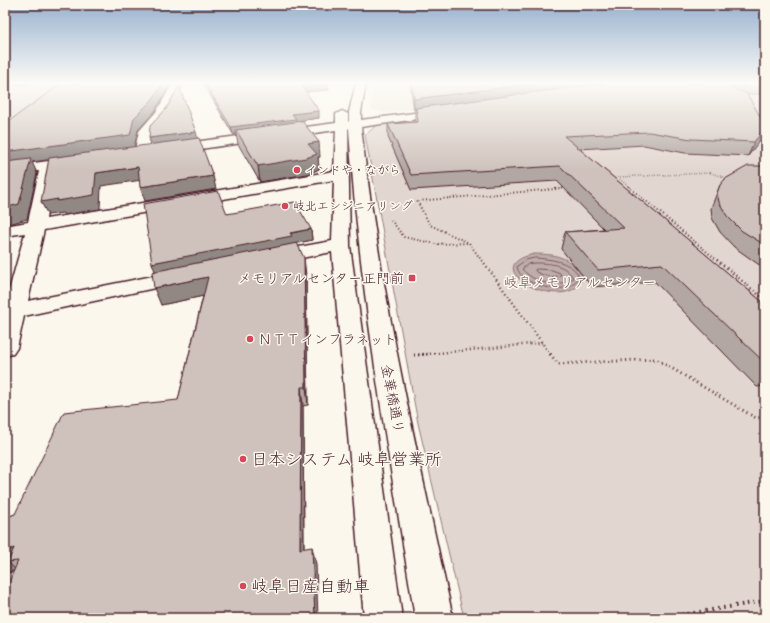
<svg xmlns="http://www.w3.org/2000/svg" width="770" height="623" font-family="Sriracha,'Klee One',sans-serif">
	<style>
		.built { fill: #eee7de }
		.green { fill: #e2d7d0; stroke: #967b7e }
		.water { fill: #bfadaa; stroke: #907477 }
		.lines { fill: none; stroke-linecap: round; stroke-linejoin: round }
		.shore { stroke: #79585e; stroke-width: 1 }
		.minor-casing { stroke: #4a1f2b; stroke-width: 3 }
		.path-far5 { stroke: #4a1f2b; stroke-width: 1; stroke-dasharray: 0.5 1.5; stroke-linecap: butt }
		.path-far4 { stroke: #4a1f2b; stroke-width: 1.5; stroke-dasharray: 0.5 2; stroke-linecap: butt }
		.path-far3 { stroke: #4a1f2b; stroke-width: 2; stroke-dasharray: 1 2.5; stroke-linecap: butt }
		.path-far2 { stroke: #4a1f2b; stroke-width: 2.5; stroke-dasharray: 1 3; stroke-linecap: butt }
		.path-far1 { stroke: #4a1f2b; stroke-width: 3; stroke-dasharray: 1 3.5; stroke-linecap: butt }
		.path { stroke: #4a1f2b; stroke-width: 4; stroke-dasharray: 1.5 4.5; stroke-linecap: butt }
		.minor { fill: #fbf7ec; fill-rule: evenodd }
		.wall { fill: #b2a7a2; stroke: #4a1f2b }
		.shaded-wall { fill: #918884; stroke: #4a1f2b }
		.building { fill: #cfc2bc; stroke: #4a1f2b }
		.poi-dot { fill: #d1495b; stroke: #fbf7ec; stroke-width: 1.5 }
		.labels { text-anchor: middle; stroke-width: 3; stroke-linejoin: round; paint-order: stroke }
		.far-poi-label { font-size: 12px; fill: #4a1f2b; stroke: #fbf7ec; text-anchor: start }
		.poi-label { font-size: 14px; fill: #4a1f2b; stroke: #fbf7ec; text-anchor: end }
		.park-label { font-size: 14px; fill: #704d54; stroke: #fbf7ec }
		.street-label { font-size: 14px; fill: #4a1f2b; stroke: #fbf7ec }
		.near-poi-label { font-size: 17px; fill: #4a1f2b; stroke: #fbf7ec; text-anchor: start }
	</style>
	<rect width="100%" height="100%" fill="#fbf7ec"/>
	<filter id="ink" filterUnits="userSpaceOnUse"><feTurbulence type="fractalNoise" baseFrequency=".025" numOctaves="2"/><feDisplacementMap in="SourceGraphic" scale="8" xChannelSelector="R" yChannelSelector="G"/><feConvolveMatrix kernelMatrix="1 2 1 2 8 2 1 2 1" color-interpolation-filters="sRGB"/></filter>
	<g filter="url(#ink)">
		<path class="built" d="M374,83h85l-13,21 -60,9 -15,-3z"/>
		<path class="green" d="M5,83h73l-73,60z
			M690,83h75v535h-301l-46,-195 -53,-288 13,-11z"/>
		<path class="water" d="M534,254c24,0 35,3 49,22 -10,43 -113,-8 -49,-22z"/>
		<g class="lines">
			<path class="shore" d="M535,258c15,1 34,3 43,16 0,26 -60,13 -61,-8l9,-6z
				M535,263c14,0 31,1 38,15 -16,11 -39,5 -51,-9l6,-5z
				M537,269l15,1 8,3 1,2c-9,3 -17,1 -25,-3l-1,-2z"/>
			<g class="minor-casing">
				<path id="minor" d="M173,83h10l-16,31 -16,18 -3,21 -2,3h-10l-2,-3 5,-22 17,-19z
					M356,83h10l-5,29v8l83,-11 6,3 -6,3 -83,12c19,166 57,328 92,491h-38c-26,-163 -56,-325 -66,-490l-1,1 2,117 52,372h-38l-32,-366 -61,12 -7,-2 -3,-4 3,-4 7,-2 61,-11 2,-61 -290,50 -16,71 155,-31 7,2 3,4 -3,4 -7,2 -159,34 -7,32 -4,6 -8,2v-51l20,-72 -20,3v-10l23,-4 11,-51 -34,4v-8l73,-10 5,1 2,3 -2,3 -30,5 -7,50 288,-48 2,-41 -165,23 -5,-1 -2,-3 2,-3 5,-1 165,-22v-9l6,-3 6,3v8l1,-1v-9z
					M732,83h16l17,4v6l-31,-8z"/>
			</g>
			<path class="path-far5" d="M312,103l8,7"/>
			<path class="path-far4" d="M630,187l-13,-10 94,-4 18,6"/>
			<path class="path-far3" d="M628,186l90,75
				M391,220l13,17 32,7 33,-1
				M482,261l-13,-18 -39,-18 -13,-24 150,-13"/>
			<path class="path-far2" d="M482,260l69,95
				M717,260l48,40
				M418,355l124,-12"/>
			<path class="path-far1" d="M550,354l8,10 98,-5 100,59 9,-1
				M414,355l14,-1"/>
			<path class="path" d="M664,618l101,-17"/>
			<use href="#minor" class="minor"/>
		</g>
		<path class="wall" d="M5,83h25v1l-25,1z
			M203,83h125v1l1,6 -23,2 13,26 -23,3v1l24,35h-2l1,12 -11,5 -48,8 -22,-38 -2,-10h-3z
			M410,83h355v2l-4,9h-14l18,31v4l-5,11 -12,16 -63,-3 -41,-8 -65,4 186,155v82l-8,1 -102,-105 -63,5 -31,-38 4,-17 39,-3 -47,-48 -146,9 -23,-53v-13l27,-2v-12h-1z
			M765,166v103l-31,-22 -14,-15 -8,-14 -1,-10 9,-23z
			M227,214l84,15 1,11 -19,4 13,31 2,130 -5,1 1,143 12,15 -302,7 -9,3v-56l10,-4 163,-114 25,-104 -42,9 -6,-33z"/>
		<path class="shaded-wall" d="M163,83h8l-16,28 -17,19 -4,18 -102,14 5,11 -10,46 -22,6v-73l129,-34z
			M538,83h79l-201,25 -1,2h-1v-11z
			M328,84l1,6 -26,2 -1,-6z
			M319,111v7l-23,3 1,5 -61,4v4h-3l-2,-7 61,-13z
			M765,128l-5,12 -12,16 6,-14z
			M196,132l2,7 -47,6 -2,-7z
			M319,142l1,15h-2l1,12 -11,5 -48,8 -2,-16 50,-22z
			M138,167l4,13 -41,6 -1,23 -36,6 -1,-2 -15,2 -7,-13 55,-29z
			M213,176l3,13 -71,12 -5,-14z
			M311,229l1,11 -156,34 -4,-11z
			M5,230l4,7 -4,10z
			M304,258l2,17 2,130 -2,-18z
			M208,277l5,17 -52,11 -7,-17z
			M301,387l2,19 1,160 -4,-17z
			M312,547l4,17 2,54h-3z
			M14,548l-6,14 8,8 -11,4v-23z"/>
		<path class="building" d="M62,83h101l-11,17 -18,18 -4,17 -125,17v-28z
			M205,83h123v1l-26,2 17,25 -27,3 4,5 -65,8z
			M412,83h126l-124,16z
			M605,83h154l-17,1 6,2 -18,1 17,7 18,31v3l-11,14 -63,-3 -42,-7 -85,4 201,168v59l-103,-99 -64,6 -33,-38 59,-4 -64,-62 -149,9 -23,-51 30,-2 -2,-14z
			M179,86l17,46 -47,6 1,-12 16,-17z
			M302,121l17,21 -11,2 9,10 -11,4 -48,8 -22,-36z
			M199,138l14,38 -73,11 -2,-20 -42,6 -2,22 -37,6 1,-2 -17,3 8,-44z
			M31,159l-12,45 -14,4v-46z
			M748,166h17v79l-23,-14 -15,-15 -8,-14 -2,-9 3,-8 5,-6z
			M218,191l9,23 68,-12 16,27 -21,4 2,3 -140,27 -9,-59z
			M297,243l7,15 2,129h-5l-1,162 12,-2 3,71h-310v-27l13,-30 -10,1 6,-14 -9,3v-33l10,-4 49,-102 114,-12 30,-123 -54,11 -2,-16z"/>
	</g>
	<linearGradient id="sky" x2="0" y2="1"><stop stop-color="#97b1cf"/><stop offset="0.49" stop-color="#fdfbf6"/><stop offset="1" stop-color="#fdfbf6" stop-opacity="0"/></linearGradient>
	<rect width="770" height="170" fill="url(#sky)"/>
	<g class="poi-dot">
		<circle cx="297" cy="170" r="4"/>
		<circle cx="285" cy="206" r="4"/>
		<rect x="408" y="274" width="8" height="8" rx="2"/>
		<circle cx="250" cy="339" r="4"/>
		<circle cx="243" cy="459" r="4"/>
		<circle cx="243" cy="586" r="4"/>
	</g>
	<g class="labels">
		<g class="far-poi-label">
			<text x="305" y="174">インドや・ながら</text>
			<text x="293" y="210">岐北エンジニアリング</text>
		</g>
		<g class="poi-label">
			<text x="404" y="283">メモリアルセンター正門前</text>
			<text x="258" y="344" text-anchor="start">ＮＴＴインフラネット</text>
		</g>
		<g class="park-label">
			<text x="580" y="287">岐阜メモリアルセンター</text>
		</g>
		<g class="street-label">
			<text transform="translate(393 399) rotate(79)" y="5">金華橋通り</text>
		</g>
		<g class="near-poi-label">
			<text x="251" y="465">日本システム 岐阜営業所</text>
			<text x="251" y="592">岐阜日産自動車</text>
		</g>
	</g>
	<rect width="770" height="623" fill="none" stroke="#fbf7ec" stroke-width="20"/>
	<rect x="10" y="10" width="750" height="603" fill="none" stroke="#4a1f2b" stroke-width="1.5" filter="url(#ink)"/>
</svg>
